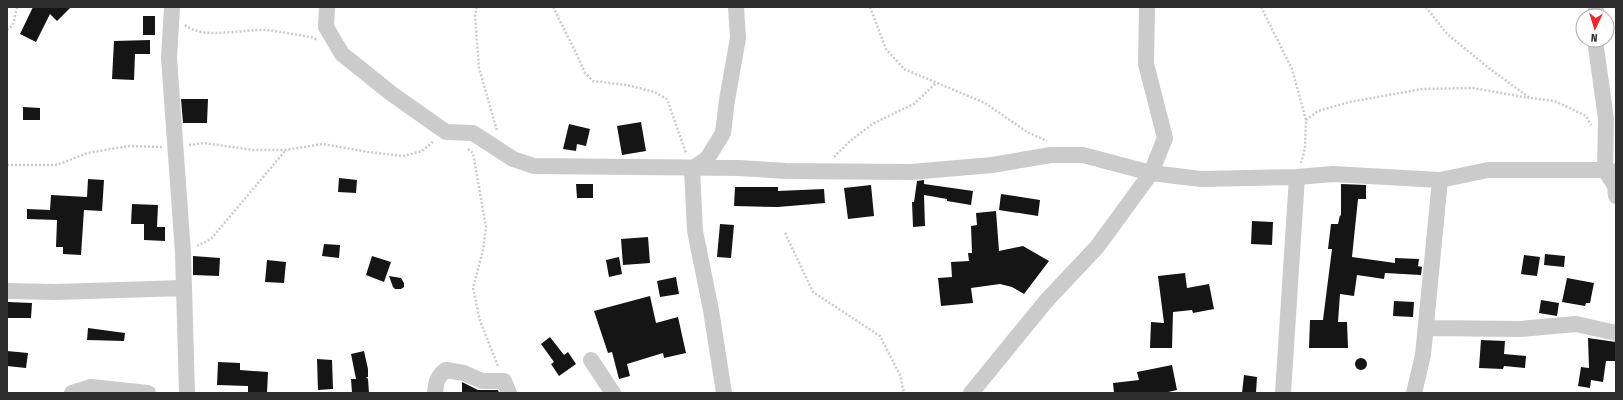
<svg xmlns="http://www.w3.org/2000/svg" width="1623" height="400" font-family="'Fira Sans Condensed',sans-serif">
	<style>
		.building { fill: #151515 }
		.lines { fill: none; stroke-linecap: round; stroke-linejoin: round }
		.path { stroke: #cbcbcb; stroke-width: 2.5; stroke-dasharray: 2 2; stroke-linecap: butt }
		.minor { stroke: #cbcbcb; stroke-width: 16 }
	</style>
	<rect width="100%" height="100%" fill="#fff"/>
	<path class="building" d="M33,7h38l-14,14 -7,-7 -14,28 -16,-8z
		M143,16h12v19h-12z
		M150,40v14h-15l-1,26 -22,-1 2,-38z
		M181,99h27l-1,24h-24z
		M23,107l17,1v12h-17z
		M641,122l5,29 -24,4 -5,-29z
		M569,124l21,5 -4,17 -9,-2 -1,7 -13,-2z
		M339,178l18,2 -1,13 -18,-1z
		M88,179l16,1 -2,31 -18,-1 -3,45 -18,-1v-7h-7l1,-27 -30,-1v-10l23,1 1,-15 36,2z
		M924,180v4l49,7 -2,14 -24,-4v-2l-23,-4 1,31 -12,1 -1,-25h2l3,-21z
		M576,184h17v14h-16z
		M1341,184l25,1v14h-8l-6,58 43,6v-5l24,1 -1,7 4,1 -1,8 -36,-2 -1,6 -27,-4 -3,21 -14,-2 -2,28h9l1,26h-39l1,-28h13l9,-71h-4l3,-25h7l2,-9 1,1z
		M871,185l3,31 -26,3 -4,-31z
		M735,187h43v4l46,-2 1,14 -47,4 -44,-1z
		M1001,194l39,6 -2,16 -39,-6z
		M132,204l26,1 -1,22h8v14l-21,-1v-16h-13z
		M996,211l3,40 24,-5 26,15 -25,33 -12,-7 -12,-3 -29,4 2,15 -32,3 -3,-28 14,-1 -1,-15 18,-1 -1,-8h4l-1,-27 6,-1 -1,-12z
		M1252,221l21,1 -1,23 -21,-1z
		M720,224l14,1 -3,33 -14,-1z
		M648,237l2,26 -27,2 -2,-26z
		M324,244l16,1 -1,13 -17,-2z
		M1545,254l20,2 -1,11 -20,-2z
		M1524,255l16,2 -3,19 -16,-2z
		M193,256l27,2 -1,18 -26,-1z
		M372,256l19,6 -7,20 -18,-7z
		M619,257l3,17 -13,3 -3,-17z
		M267,260l19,2 -2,21 -19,-1z
		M1185,273l2,15 22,-4 5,25 -21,4 -1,-3 -19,2 -1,36h-22l1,-26 13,1 -6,-47z
		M389,276l12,2 3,5v4l-3,2h-6l-2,-2z
		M676,277l3,17 -19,3 -3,-16z
		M1567,278l27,5 -4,20h-4l-1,3 -23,-4z
		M650,296l6,27 22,-6 8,36 -22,5 -1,-5 -36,11 3,12 -11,3 -7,-27 -4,1 -14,-42z
		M1541,300l18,3 -2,13 -18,-3z
		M1394,301l20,1 -1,15 -20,-1z
		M8,302l24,1 -1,15h-24z
		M88,328l37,5 -1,8 -37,-1z
		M550,337l14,18 4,-3 8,12 -17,12 -8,-12 3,-2 -13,-18z
		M1588,338l28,4v19h-10l-3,21 -12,-2 -1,8 -12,-2 3,-19 8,1z
		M1481,340l24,1 -1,13 22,2 -1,12 -21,-2 -1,3 -24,-1z
		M7,351l21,2 -2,15 -19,-2z
		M364,351l4,18v8h-2l2,2 1,14h-17l-1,-14h5l-5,-25z
		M1355 364a6 6 0 1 1 12 0a6 6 0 1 1-12 0Z
		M317,359l15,1 1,29 -15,1z
		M218,362l22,1v7l28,2 -1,21 -19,-1v-6l-31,-1z
		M1172,365l5,25 -13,3h-50l-1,-10 26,-3 -2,-8z
		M1244,375l13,2 -1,16h-14z
		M462,382l16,8h20l1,3h-37z"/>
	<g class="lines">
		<path class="path" d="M477,7l-2,8 4,53 18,63
			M553,7l23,46 9,20 8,8 34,4 27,7 13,7 19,54
			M870,7l16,42 18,20 81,34 42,29 20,9
			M1261,7l31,62 14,51 -1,28 -4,15
			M1426,7l21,27 43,35 40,29 25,3 31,15 5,9
			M185,25c18,15 57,4 80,5 15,1 31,5 46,7l6,3
			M7,30l6,-5 4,-18
			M1306,120l12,-9 32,-9 72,-13 51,-1 56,10
			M189,145l15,-2 50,7h31l38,-6 45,8 36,4 18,-5 12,-10
			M468,149l5,4 13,74 -3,23 -10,38 7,33 18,45
			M834,157l16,-16 24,-18 40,-19 22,-21
			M7,165h50l30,-12 42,-7 33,1
			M785,233l28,59 67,44 20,39 4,18
			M197,246l14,-7 74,-88"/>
		<path class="minor" d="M172,7l-3,51 14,195 4,140
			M327,7l-1,20 16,27 50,40 54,38 27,1 40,26 21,7 205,2 47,3 125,1 81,-7 59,-10h32l68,18 50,6 96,-2 36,-3 107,6 48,-10h117l11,2
			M1596,16v-9
			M1595,40l11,79 -1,51 10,16 1,10
			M7,291l49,1 128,-4
			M1426,328l94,1 56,-5 40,9
			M591,360l22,33
			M72,393l19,-6 57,6
			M435,393c1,-10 2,-17 11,-23l18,3 18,8h22l5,12
			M724,393l-13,-83 -16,-79 -3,-62 15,-10 16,-26 4,-33 11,-62 -2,-31
			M971,393l76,-93 50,-53 54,-74 14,-35 -19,-74 1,-57
			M1283,393l14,-216
			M1414,393l9,-38 17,-175"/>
	</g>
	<rect width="1623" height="400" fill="none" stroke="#2e2e2e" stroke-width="16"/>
	<g transform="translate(1595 28) rotate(184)"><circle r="19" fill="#ffffff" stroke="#ababab"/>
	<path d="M0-3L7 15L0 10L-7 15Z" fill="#ea2a30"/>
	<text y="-6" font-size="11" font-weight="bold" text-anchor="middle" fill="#2e2e2e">N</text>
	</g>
</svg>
